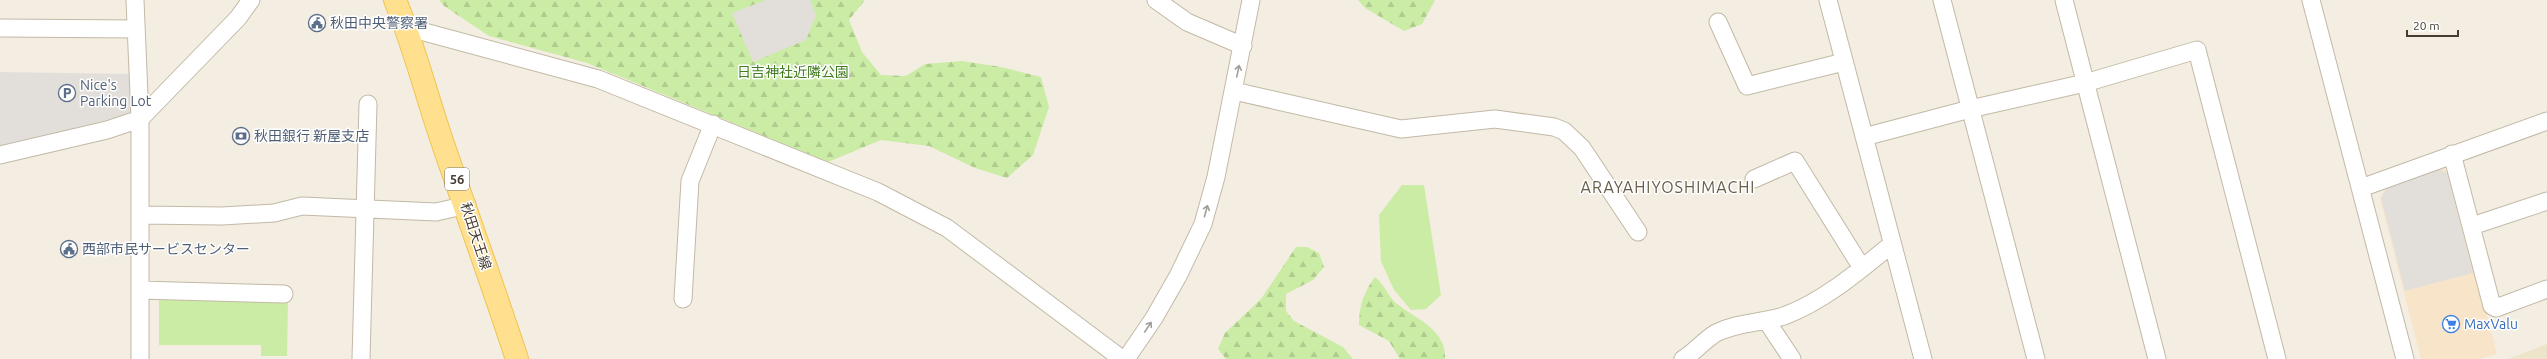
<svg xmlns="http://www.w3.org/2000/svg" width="2547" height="359" font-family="Ubuntu,'Noto Sans JP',sans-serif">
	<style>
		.commercial { fill: #f8e5c9 }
		.education { fill: #eee4c9 }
		.forest { fill: url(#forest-firs) }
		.park { fill: #cbeca5 }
		.parking { fill: #e2dfdb }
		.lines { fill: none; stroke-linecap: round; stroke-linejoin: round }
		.minor-casing { stroke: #c2b9a6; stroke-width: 19 }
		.major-casing { stroke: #f0c352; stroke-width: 24 }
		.minor { stroke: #fff; stroke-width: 17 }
		.major { stroke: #ffe08e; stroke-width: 22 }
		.oneway { stroke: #a29e98 }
		.labels { text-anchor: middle; stroke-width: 3; stroke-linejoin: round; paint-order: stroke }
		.shield { fill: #fff; stroke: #7d7770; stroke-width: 1 }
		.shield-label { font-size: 13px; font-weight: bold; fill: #453d32 }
		.service-label { font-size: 14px; fill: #4e5e75; stroke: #fff; text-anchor: start }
		.park-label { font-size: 14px; fill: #417c1f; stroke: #fff }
		.street-label { font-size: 14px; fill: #453d32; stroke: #fff }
		.shop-label { font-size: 14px; fill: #366cbe; stroke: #fff; text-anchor: start }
		.quarter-label { font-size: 16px; letter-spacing: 1px; fill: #685c48; stroke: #fff }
	</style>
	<defs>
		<pattern id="forest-firs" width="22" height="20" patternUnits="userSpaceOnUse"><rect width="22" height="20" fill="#cbeca5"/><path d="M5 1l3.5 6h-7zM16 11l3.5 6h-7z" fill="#b0cb8e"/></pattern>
	</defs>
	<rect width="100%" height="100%" fill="#f3eee1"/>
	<path class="commercial" d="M2438,166l11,6 48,182 -19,5h-57l-41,-161 7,-13z"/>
	<path class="education" d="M2547,343v16h-38l38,-15z"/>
	<path class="forest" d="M439,0h426l-16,20 13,32 19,23 25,1 19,-12 37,-3 39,6 40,10 8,30 -16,48 -26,23 -32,-10 -46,-22 -48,-6 -53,22 -241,-99 -98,-27 -45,-30z
		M1358,0h77l-13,24 -18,7 -39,-23z
		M1296,247h11l12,6 5,14 -11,13 -27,14v17l8,10 49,26 10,12h-127l-8,-10 7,-16 36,-34z
		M1375,277c9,7 13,19 21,26 19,16 51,26 49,56h-45l-11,-18 -30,-16c0,-20 5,-33 16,-48z"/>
	<path class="park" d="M1402,185h22l17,110 -15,14 -15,1 -17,-20 -13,-29 -2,-46z
		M159,297l129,1 -1,58h-26v-11h-102z"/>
	<path class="parking" d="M766,0h44l6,15 -10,25 -53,22 -21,-49z
		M0,72l134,2 1,39 -135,34z
		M2437,168l10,5 26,100 -68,18 -24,-93 7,-11z"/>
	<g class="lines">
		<g class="minor-casing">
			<path id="minor" d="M135,0l5,119v240
				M1156,0l31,22 56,24
				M1828,0l95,359
				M1942,0l94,359
				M2064,0l93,359
				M2311,0l94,359
				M1718,22l29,64 97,-24
				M406,27l192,52 280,113 69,36 175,131
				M0,28l136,1
				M1234,91l167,38 94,-10 59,8 10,4 18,17 56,84
				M1864,137l106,-28 115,-26 112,-33 80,309
				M2452,154l40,152 4,2 51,-19
				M0,155l107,-25 33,-11 98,-101 13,-18
				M1754,179l41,-18 67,107
				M2361,188l186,-67
				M140,215l82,1 52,-3 28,-7 134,6 31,-7
				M2472,226l75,-25
				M140,290l144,4
				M683,299l7,-118 23,-57
				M1766,320l26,39
				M361,359l7,-255
				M1126,359l28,-41 24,-42 25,-52 13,-47 35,-177
				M1683,359c12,-7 21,-19 33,-26 22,-11 45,-10 68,-17 40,-15 75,-45 108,-72"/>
		</g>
		<g class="major-casing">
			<path id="major" d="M395,0c19,46 31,94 47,141 25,73 51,145 75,218"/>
		</g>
		<use href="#minor" class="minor"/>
		<use href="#major" class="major"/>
	</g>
	<defs><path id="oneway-shaft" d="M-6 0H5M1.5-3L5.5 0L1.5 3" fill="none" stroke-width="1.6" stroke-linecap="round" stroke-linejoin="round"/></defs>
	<g class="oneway">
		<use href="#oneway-shaft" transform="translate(1238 71) rotate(-78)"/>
		<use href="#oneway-shaft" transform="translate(1206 211) rotate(-74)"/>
		<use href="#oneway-shaft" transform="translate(1148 327) rotate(-56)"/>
	</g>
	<defs>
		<g id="civic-ring" transform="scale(0.9)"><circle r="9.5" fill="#fff" stroke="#5c6f8a" stroke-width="1.5"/><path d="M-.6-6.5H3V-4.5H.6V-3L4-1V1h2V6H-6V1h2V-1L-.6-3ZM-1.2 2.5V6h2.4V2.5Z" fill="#5c6f8a"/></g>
		<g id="parking-ring" transform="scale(0.9)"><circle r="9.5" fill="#fff" stroke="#5c6f8a" stroke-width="1.5"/><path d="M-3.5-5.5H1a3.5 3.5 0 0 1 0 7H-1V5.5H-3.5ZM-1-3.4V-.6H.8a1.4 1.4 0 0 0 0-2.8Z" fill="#5c6f8a"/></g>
		<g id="bank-ring" transform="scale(0.9)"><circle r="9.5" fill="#fff" stroke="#5c6f8a" stroke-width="1.5"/><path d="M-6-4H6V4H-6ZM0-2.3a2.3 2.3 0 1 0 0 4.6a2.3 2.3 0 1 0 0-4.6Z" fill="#5c6f8a"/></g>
		<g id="supermarket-ring" transform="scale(0.9)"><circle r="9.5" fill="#fff" stroke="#3f7fe0" stroke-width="1.5"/><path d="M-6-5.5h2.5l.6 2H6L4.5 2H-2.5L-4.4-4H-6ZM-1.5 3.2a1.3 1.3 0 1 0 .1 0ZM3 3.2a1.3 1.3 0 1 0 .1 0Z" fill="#3f7fe0"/></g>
	</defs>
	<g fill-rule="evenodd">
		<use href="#civic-ring" x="317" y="23"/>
		<use href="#parking-ring" x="67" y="93"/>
		<use href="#bank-ring" x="241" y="136"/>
		<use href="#civic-ring" x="69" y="249"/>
		<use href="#supermarket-ring" x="2451" y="324"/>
	</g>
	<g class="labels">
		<rect class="shield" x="445" y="168" width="24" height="22" rx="3"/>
		<g class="shield-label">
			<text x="457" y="184">56</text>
		</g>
		<g class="service-label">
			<text x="330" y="28">秋田中央警察署</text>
			<text x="80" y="90">Nice's<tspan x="80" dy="16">Parking Lot</tspan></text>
			<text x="254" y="141">秋田銀行 新屋支店</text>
			<text x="82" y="254">西部市民サービスセンター</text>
		</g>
		<g class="park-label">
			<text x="793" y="77">日吉神社近隣公園</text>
		</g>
		<g class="street-label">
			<text transform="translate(476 236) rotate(72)" y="5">秋田天王線</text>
		</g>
		<g class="shop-label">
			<text x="2464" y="329">MaxValu</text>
		</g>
		<g class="quarter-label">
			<text x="1668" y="193">ARAYAHIYOSHIMACHI</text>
		</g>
	</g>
	<path d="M2407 30v6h51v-6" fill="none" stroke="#453d32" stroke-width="2"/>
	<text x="2413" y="30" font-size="12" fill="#453d32" stroke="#ffffff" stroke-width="3" paint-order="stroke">20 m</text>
</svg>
